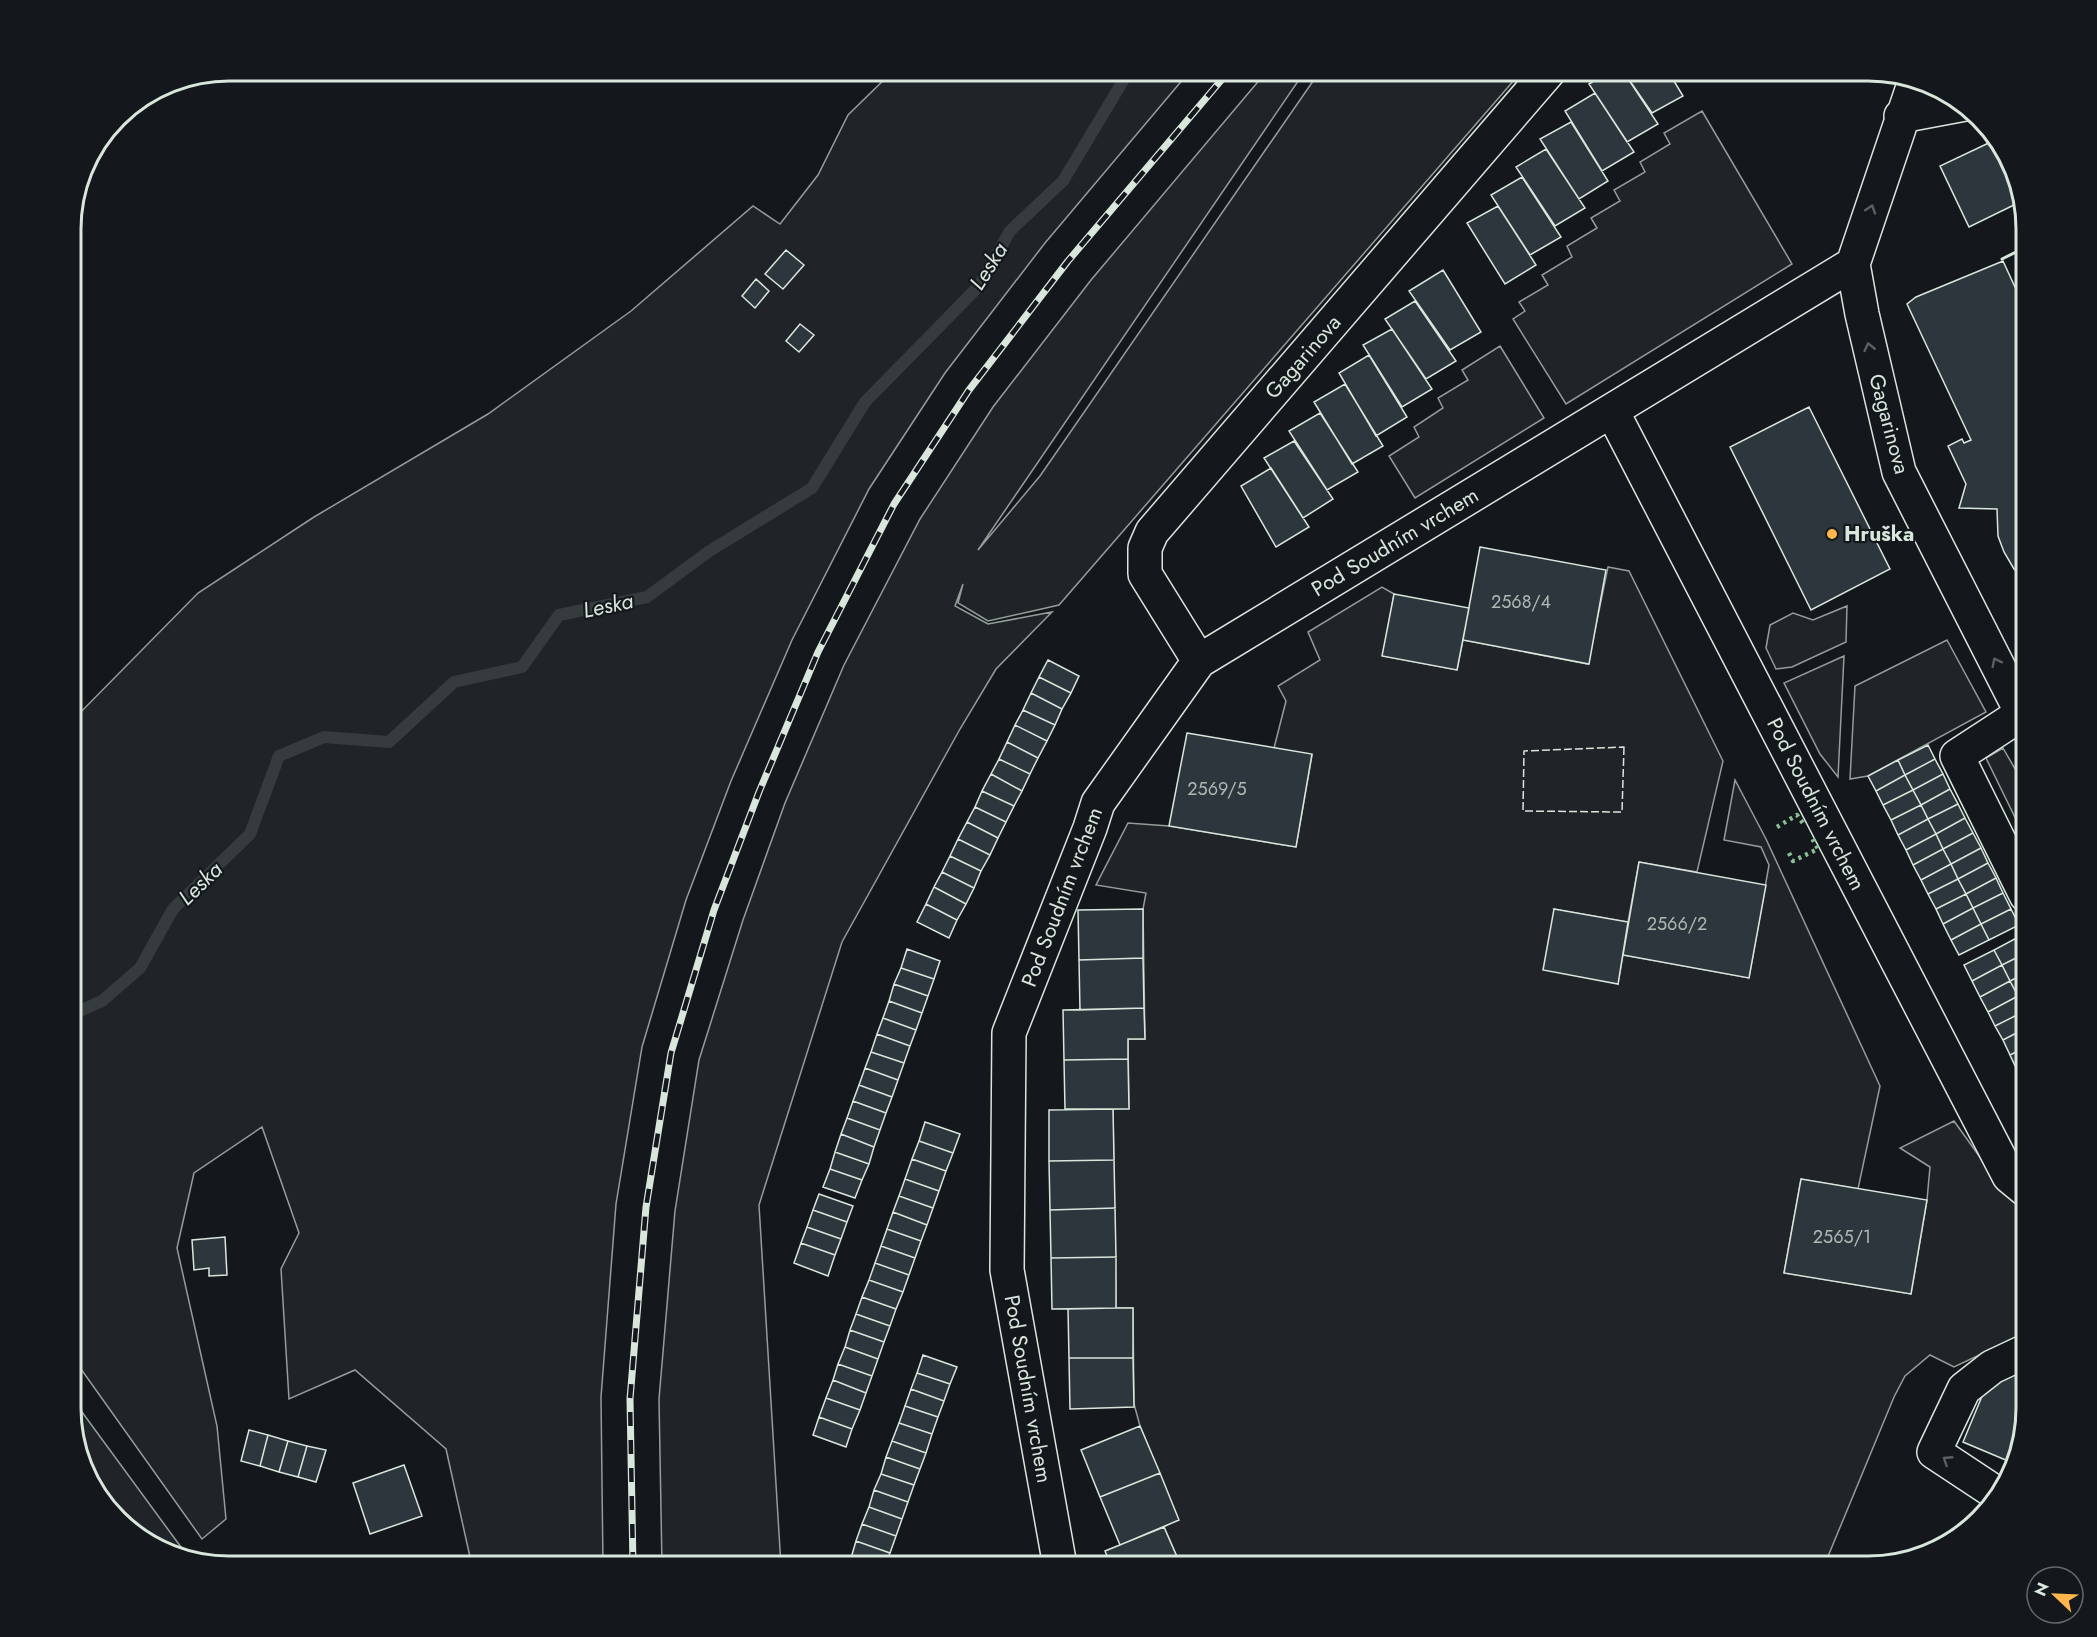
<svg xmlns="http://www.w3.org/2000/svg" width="2097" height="1637" font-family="Jost,sans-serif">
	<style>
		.green { fill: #202428; stroke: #939e99; stroke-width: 1.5 }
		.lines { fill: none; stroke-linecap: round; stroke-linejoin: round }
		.stream { stroke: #363b3e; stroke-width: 12 }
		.building { fill: #2c363c; stroke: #d8e6dc; stroke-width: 1.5 }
		.minor-casing { stroke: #d8e6dc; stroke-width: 36 }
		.minor { stroke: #14181c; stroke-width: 33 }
		.rail-casing { stroke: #d8e6dc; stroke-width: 7 }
		.rail { stroke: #14181c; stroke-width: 4.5; stroke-dasharray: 14; stroke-linecap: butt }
		.hedge { stroke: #8ac095; stroke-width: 4.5; stroke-dasharray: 3 4.5; stroke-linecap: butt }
		.fence { stroke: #d8e6dc; stroke-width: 1.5; stroke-dasharray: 8 3; stroke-linecap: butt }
		.wall { stroke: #d8e6dc; stroke-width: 3 }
		.oneway { stroke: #59605f }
		.poi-dot { fill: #ffb74d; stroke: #14181c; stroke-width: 2 }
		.labels { text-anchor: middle; stroke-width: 4.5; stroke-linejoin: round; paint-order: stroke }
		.number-label { font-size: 18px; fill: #adbab4 }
		.street-label { font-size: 21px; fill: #d8e6dc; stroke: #14181c }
		.poi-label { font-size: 21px; font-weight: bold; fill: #d8e6dc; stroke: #14181c; text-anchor: start }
		.water-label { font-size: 22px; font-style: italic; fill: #d8e6dc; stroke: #14181c }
		.rim { fill: none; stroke: #d8e6dc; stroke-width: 3 }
	</style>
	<rect width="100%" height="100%" fill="#14181c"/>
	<path class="green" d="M893,71h297l-145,172 -100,130 -76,116 -77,151 -61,141 -45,119 -44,147 -26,157 -15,193 2,169h-131l-26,-117 -91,-79 -66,29 -8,-130 18,-36 -37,-106 -68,46 -17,75 40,178 9,93 -24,20 -131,-184v-633l127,-129 116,-76 174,-103 143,-103 122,-105 27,18 38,-49 30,-60z
		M1267,71h38l-327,479 62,-74 280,-405h202l-463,534 -71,16 -30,-18 5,-19 -8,22 33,18 64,-12 -56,57 -36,60 -118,213 -83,263 22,361h-119l-3,-167 16,-188 24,-151 44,-140 42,-117 59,-138 76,-146 73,-112 98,-127z
		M1702,111l90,153 -226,140 -53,-85 12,-8 -6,-9 29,-17 -6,-10 30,-18 -5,-11 30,-18 -6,-10 29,-17 -6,-11 31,-18 -5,-10 30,-18 -6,-11z
		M1500,346l44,72 -129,80 -26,-42 30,-19 -5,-10 29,-19 -5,-10 30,-18 -6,-10z
		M1608,567l21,4 94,190 -26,111 -58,-10 -11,60 -74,-13 64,75 5,-29 126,23 20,-113 -8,-18 -37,-7 11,-60 31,59 114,247 -22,103 -57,-10 -17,94 127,21 16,-94 3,-33 -30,-19 54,-27 48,67 24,16v129l-72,34 -24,-12 -25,21 -11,21 -70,169h-643l-17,-39 14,-8 -38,-93 -6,-22 -1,-96h-17l-3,-199 16,-1 -1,-69h17l-2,-130 3,-16 -50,-8 32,-62 41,3 127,21 16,-92 -38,-7 12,-47 -8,-15 42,-26 -12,-28 74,-45 12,7 -11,62 74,14 6,-30 125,24z
		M1847,606l-1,36 -54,25 -16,2 -10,-21 4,-23 23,-12 20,7z
		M1947,640l39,72 -118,64 -18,3 5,-93z
		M1844,656l-6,121 -18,-23 -36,-71z
		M2003,748l23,40v52l-40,-82z
		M71,1397l107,146 13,17 -14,-2 -45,-24 -45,-55 -16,-61z"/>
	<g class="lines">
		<path class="stream" d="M71,1015l31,-14 38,-33 33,-59 77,-75 29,-78 45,-19 65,5 65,-60 68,-15 37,-52 88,-18 61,-45 104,-64 53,-86 114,-116 31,-55 53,-50 66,-110"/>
	</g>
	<path class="building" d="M1609,71h14l35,53 -31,18 -38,-58z
		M1623,71h45l15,25 -31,17z
		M1595,93l39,59 -32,19 -37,-60z
		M1571,122l37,59 -29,18 -39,-60z
		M1995,140l15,18 10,44 -51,25 -29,-61z
		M1546,149l39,59 -30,18 -39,-59z
		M1522,177l39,60 -31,18 -39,-60z
		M1498,206l38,59 -31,19 -38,-61z
		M786,250l18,15 -21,24 -18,-15z
		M2003,261l23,50v31l-3,2 3,8v228l-12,-11 -10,-17 -6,-16 -1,-27 -38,-1 7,-24 -18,-38 14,-7 2,4 7,-3 -64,-136 9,-7z
		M1443,270l38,62 -31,18 -41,-59z
		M756,279l13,12 -14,17 -13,-12z
		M1415,301l41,60 -30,18 -41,-60z
		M800,324l14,11 -15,17 -13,-11z
		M1392,329l40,60 -30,18 -39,-62z
		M1369,355l38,62 -31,19 -37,-63z
		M1345,384l38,62 -31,18 -38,-62z
		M1809,407l81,162 -79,41 -81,-163z
		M1320,413l38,59 -31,18 -38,-59z
		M1294,441l39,58 -30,19 -39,-60z
		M1271,468l38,59 -33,20 -35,-61z
		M1480,547l126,23 -17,94 -126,-24z
		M1394,594l75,14 -12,62 -75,-14z
		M1048,660l31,16 -8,17 -32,-16z
		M1039,677l32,16 -9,16 -31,-16z
		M1031,693l31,16 -7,16 -32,-15z
		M1023,710l32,15 -8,16 -32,-16z
		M1015,725l32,16 -9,17 -31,-16z
		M1187,733l125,21 -16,93 -127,-21z
		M1007,742l31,16 -8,16 -31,-15z
		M1928,745l7,14 -30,16 -7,-15z
		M999,759l31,15 -8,17 -31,-17z
		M1935,759l8,15 -30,16 -8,-15z
		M1898,760l7,15 -29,16 -8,-15z
		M991,774l31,17 -8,15 -32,-15z
		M1943,774l7,15 -29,16 -8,-15z
		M1905,775l8,15 -30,15 -7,-14z
		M1950,789l8,15 -30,15 -7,-14z
		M1913,790l8,15 -30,15 -8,-15z
		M982,791l32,15 -8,16 -31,-15z
		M1958,804l7,14 -29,16 -8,-15z
		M1921,805l7,14 -30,16 -7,-15z
		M975,807l31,15 -8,16 -31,-16z
		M1965,818l8,15 -30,16 -7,-15z
		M1928,819l8,15 -30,16 -8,-15z
		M967,822l31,16 -8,17 -32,-16z
		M1973,833l8,15 -30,16 -8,-15z
		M1936,834l7,15 -30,16 -7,-15z
		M958,839l32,16 -9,16 -31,-15z
		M1981,848l7,15 -30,16 -7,-15z
		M1943,849l8,15 -30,16 -8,-15z
		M950,856l31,15 -7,17 -32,-16z
		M1639,862l127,23 -17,93 -126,-23z
		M1988,863l8,15 -30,16 -8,-15z
		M1951,864l7,15 -30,15 -7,-14z
		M942,872l32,16 -8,16 -32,-17z
		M1996,878l7,15 -30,15 -7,-14z
		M1958,879l8,15 -30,15 -8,-15z
		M934,887l32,17 -9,16 -31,-16z
		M2003,893l8,16 -30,15 -8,-16z
		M1966,894l7,14 -30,16 -7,-15z
		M926,904l31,16 -8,18 -32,-16z
		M1973,908l8,16 -30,16 -8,-16z
		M1143,909v49l-64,2 -1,-50z
		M1554,909l74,13 -10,62 -75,-14z
		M2011,909l8,16 -30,15 -8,-16z
		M1981,924l8,16 -30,15 -8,-15z
		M2024,934l2,19 -24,12 -8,-15z
		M907,949l33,12 -6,18 -33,-11z
		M1994,950l8,15 -30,16 -8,-16z
		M2026,953v20l-16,8 -8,-16z
		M1143,958l1,50 -64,2 -1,-50z
		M2002,965l8,16 -30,16 -8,-16z
		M901,968l33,11 -6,17 -34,-12z
		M2026,973v19l-8,4 -8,-15z
		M2010,981l8,15 -30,16 -8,-15z
		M894,984l34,12 -6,17 -33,-12z
		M2026,992v18l-1,1 -7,-15z
		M2018,996l7,15 -30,15 -7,-14z
		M889,1001l33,12 -6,17 -33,-12z
		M1144,1008l1,31h-17v20l-64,1 -1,-50z
		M2025,1011l1,17 -23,12 -8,-14z
		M883,1018l33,12 -6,16 -33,-12z
		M2026,1028v19l-16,8 -7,-15z
		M877,1034l33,12 -6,17 -33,-11z
		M2026,1047v18l-9,5 -7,-15z
		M871,1052l33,11 -6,17 -33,-12z
		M1128,1059l1,50h-64l-1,-49z
		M2026,1065v18l-2,1 -7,-14z
		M865,1068l33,12 -6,17 -33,-12z
		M859,1085l33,12 -6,16 -33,-12z
		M853,1101l33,12 -6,17 -33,-12z
		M1113,1109l1,51 -65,1v-51z
		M847,1118l33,12 -6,17 -33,-13z
		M925,1122l35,12 -7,19 -34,-12z
		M841,1134l33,13 -5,17 -34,-12z
		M919,1141l34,12 -7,18 -34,-12z
		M835,1152l34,12 -7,16 -32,-11z
		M912,1159l34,12 -7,20 -34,-12z
		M1114,1160l1,48 -65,2 -1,-49z
		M830,1169l32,11 -7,18 -32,-11z
		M905,1179l34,12 -6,17 -34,-12z
		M1801,1179l126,21 -16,94 -127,-21z
		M819,1194l34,12 -6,16 -34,-12z
		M899,1196l34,12 -6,17 -34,-13z
		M1115,1208l1,49 -65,1 -1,-48z
		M813,1210l34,12 -6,17 -34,-12z
		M893,1212l34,13 -6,16 -34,-12z
		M807,1227l34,12 -6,16 -34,-12z
		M887,1229l34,12 -6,17 -34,-12z
		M225,1237l2,38 -18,1v-8l-15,2 -2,-30z
		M801,1243l34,12 -7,21 -34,-13z
		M881,1246l34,12 -6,17 -34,-12z
		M1116,1257v51l-64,1 -1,-51z
		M875,1263l34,12 -6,17 -34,-12z
		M869,1280l34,12 -7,17 -34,-12z
		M862,1297l34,12 -6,17 -34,-12z
		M1116,1308h17v50h-64l-1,-49z
		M856,1314l34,12 -6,16 -34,-12z
		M850,1330l34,12 -6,17 -33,-12z
		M845,1347l33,12 -6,17 -34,-12z
		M923,1355l34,12 -7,17 -33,-11z
		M1069,1358h64l1,49 -64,2z
		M838,1364l34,12 -6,17 -33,-13z
		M2026,1369v40l-6,36 -6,3 -6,13 -45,-19 22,-53z
		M917,1373l33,11 -6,17 -33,-12z
		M833,1380l33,13 -6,17 -34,-12z
		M911,1389l33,12 -6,16 -33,-11z
		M826,1398l34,12 -8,19 -33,-12z
		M905,1406l33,11 -6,17 -33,-11z
		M819,1417l33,12 -6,18 -33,-12z
		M899,1423l33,11 -6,19 -34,-12z
		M1140,1426l20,47 -60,24 -19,-47z
		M249,1430l19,5 -8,31 -19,-5z
		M268,1435l20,6 -9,31 -19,-6z
		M288,1441l19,5 -9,31 -19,-5z
		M892,1441l34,12 -6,16 -34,-12z
		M307,1446l19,4 -10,32 -18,-5z
		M886,1457l34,12 -6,16 -33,-11z
		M404,1465l18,51 -52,18 -17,-51z
		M1160,1473l19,47 -59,25 -20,-48z
		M881,1474l33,11 -6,17 -34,-12z
		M874,1490l34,12 -6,17 -33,-12z
		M869,1507l33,12 -6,17 -34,-12z
		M862,1524l34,12 -6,17 -34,-12z
		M1164,1527l17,39h-70l-6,-15z
		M856,1541l34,12 -6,13h-10l-23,-8z
		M851,1558l23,8h-27z"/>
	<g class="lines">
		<g class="minor-casing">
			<path id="minor" d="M1916,78l-63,186 9,50 37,158 127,249
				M1901,116l64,-12
				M1612,411l397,765 17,14
				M1199,661l-54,-87v-26l7,-16 397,-461
				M2026,711l-69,45 69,139
				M1998,1497l-2,-4 -62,-41 30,-63 28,-22 34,-16
				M1060,1566l-53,-296 2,-237 81,-205 8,-25 101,-142 654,-397"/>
		</g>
		<use href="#minor" class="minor"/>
		<g class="rail-casing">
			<path id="rail" d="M633,1566l-3,-167 16,-192 25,-154 43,-143 45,-118 59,-140 76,-148 75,-114 99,-129 161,-190"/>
		</g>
		<use href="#rail" class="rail"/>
		<path class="hedge" d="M1777,827l20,-12 8,11
			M1789,853l4,8 25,-12 -6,-11"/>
		<path class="fence" d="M1624,747l-2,65 -99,-1 1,-60z"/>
		<path class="wall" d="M2002,259l24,-12"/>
	</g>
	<defs><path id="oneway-chevron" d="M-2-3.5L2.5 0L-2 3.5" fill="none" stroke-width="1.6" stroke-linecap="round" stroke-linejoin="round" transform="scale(1.5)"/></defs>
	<g class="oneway">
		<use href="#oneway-chevron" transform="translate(1871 209) rotate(-72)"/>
		<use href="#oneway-chevron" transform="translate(1869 347) rotate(-103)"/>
		<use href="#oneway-chevron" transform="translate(1996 662) rotate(-117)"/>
		<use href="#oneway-chevron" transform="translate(1947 1460) rotate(-147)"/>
	</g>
	<circle class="poi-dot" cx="1832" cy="534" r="6"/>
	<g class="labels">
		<g class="number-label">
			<text x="1521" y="608">2568/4</text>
			<text x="1217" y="795">2569/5</text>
			<text x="1677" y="930">2566/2</text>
			<text x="1842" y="1243">2565/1</text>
		</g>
		<g class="street-label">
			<text transform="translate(1303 357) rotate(-49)" y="7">Gagarinova</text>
			<text transform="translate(1889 424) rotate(75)" y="7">Gagarinova</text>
			<text transform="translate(1395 542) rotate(-31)" y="7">Pod Soudním vrchem</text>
			<text transform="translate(1816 804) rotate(63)" y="7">Pod Soudním vrchem</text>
			<text transform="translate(1062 897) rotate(-69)" y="7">Pod Soudním vrchem</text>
			<text transform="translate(1028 1389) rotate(80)" y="7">Pod Soudním vrchem</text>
		</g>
		<g class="poi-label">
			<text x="1844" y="541">Hruška</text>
		</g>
		<g class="water-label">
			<text transform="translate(988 266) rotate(-58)" y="8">Leska</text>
			<text transform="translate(608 605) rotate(-12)" y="8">Leska</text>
			<text transform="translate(200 883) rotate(-44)" y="8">Leska</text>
		</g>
	</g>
	<path d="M0 0H2097V1637H0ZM229 81H1868A148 148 0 0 1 2016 229V1408A148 148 0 0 1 1868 1556H229A148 148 0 0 1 81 1408V229A148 148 0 0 1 229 81Z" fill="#14181c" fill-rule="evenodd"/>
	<path class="rim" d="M229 81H1868A148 148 0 0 1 2016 229V1408A148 148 0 0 1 1868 1556H229A148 148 0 0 1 81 1408V229A148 148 0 0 1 229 81Z"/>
	<g transform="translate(2055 1595) rotate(293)"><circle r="28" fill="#14181c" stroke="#626a69" stroke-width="1.5"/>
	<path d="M0-4.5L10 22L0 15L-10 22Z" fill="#ffb74d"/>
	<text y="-9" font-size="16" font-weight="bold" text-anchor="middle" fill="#d8e6dc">N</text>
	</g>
</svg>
